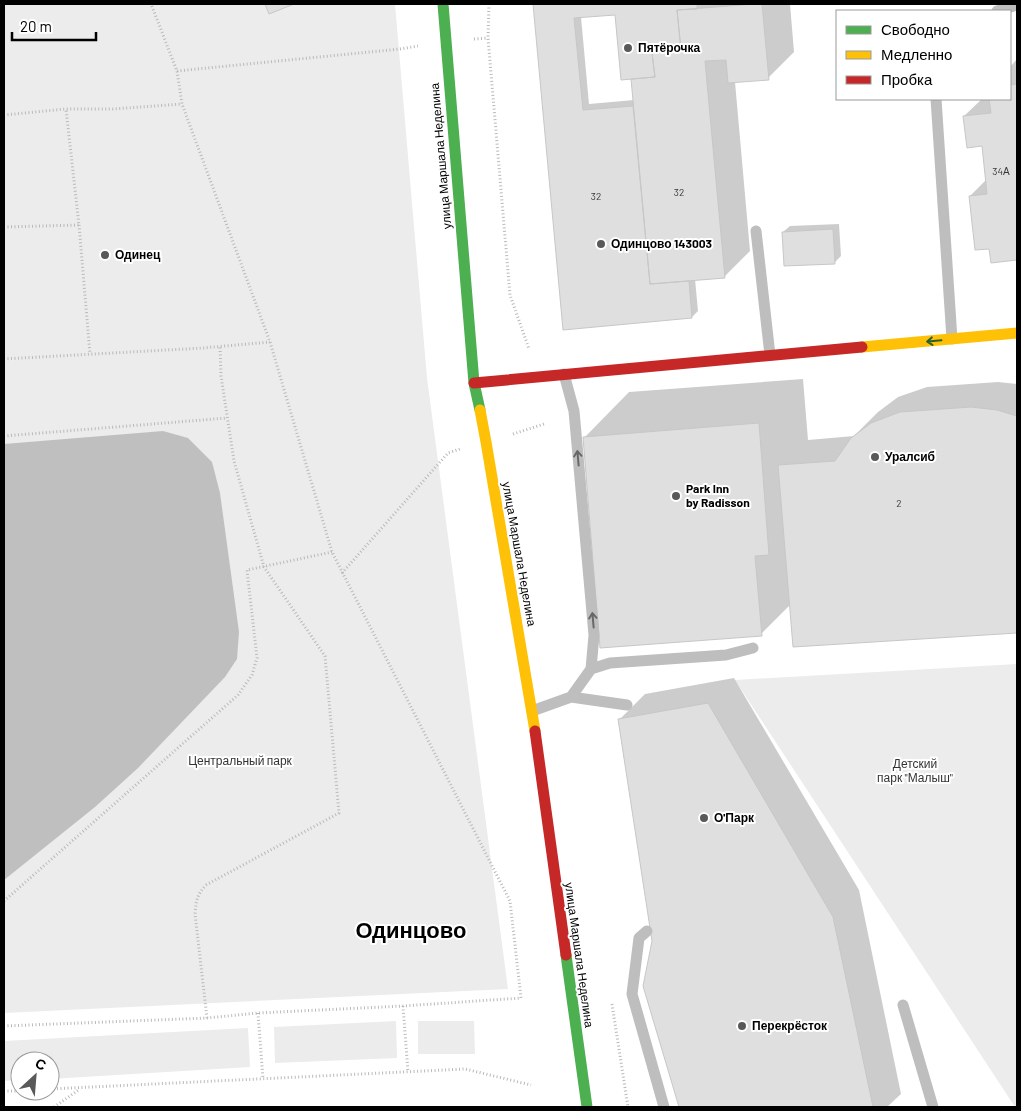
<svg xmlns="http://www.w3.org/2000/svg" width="1021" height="1111" font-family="Barlow,sans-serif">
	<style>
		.green { fill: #ececec }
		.water { fill: #bfbfbf }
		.shadow { fill: #0003; fill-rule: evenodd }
		.building { fill: #dfdfdf; stroke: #c7c7c7 }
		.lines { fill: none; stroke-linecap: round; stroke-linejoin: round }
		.path { stroke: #b9b9b9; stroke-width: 3; stroke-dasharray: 1 2.5; stroke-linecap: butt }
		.lane { stroke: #bebebe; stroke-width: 11 }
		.fast { stroke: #4caf50; stroke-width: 11 }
		.slow { stroke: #ffc107; stroke-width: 11 }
		.jam { stroke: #c62828; stroke-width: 11 }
		.oneway { stroke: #2a602c }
		.oneway2 { stroke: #686868 }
		.poi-dot { fill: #595959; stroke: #fff; stroke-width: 2 }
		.labels { text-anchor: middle; stroke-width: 4; stroke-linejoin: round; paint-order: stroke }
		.number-label { font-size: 10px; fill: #383838 }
		.poi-label { font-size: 12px; font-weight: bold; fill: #000; stroke: #fff; text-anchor: start }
		.street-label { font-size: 12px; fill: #000; stroke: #fff }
		.park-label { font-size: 12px; fill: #333; stroke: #fff }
		.town-label { font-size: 22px; font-weight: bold; fill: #000; stroke: #fff }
	</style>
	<rect width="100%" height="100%" fill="#fff"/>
	<path class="green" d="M4,4h391l32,374 81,611 -504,24z
		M1017,664v443h-2l-280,-427z
		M396,1021l1,37 -122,5 -1,-36z
		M418,1021h56l1,33h-57z
		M248,1028l2,39 -200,12v-18h-30v19l-16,1v-40z"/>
	<path class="water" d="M163,431l25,7 24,24 8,31 19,139 -2,27 -12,18 -87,91 -43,39 -91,73v-436z"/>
	<path class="shadow" d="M534,4h256l4,48 -26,26 -33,4 15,169 -25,25 -30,3 3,32 -6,6 -127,11zM616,14l16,63 2,23 -45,4 -8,-87z
		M1017,59v200l-25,2 -2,-14 -20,-51 17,-17 -4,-34 -19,-29 18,-17h28v-32z
		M839,224l2,32 -7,7 -51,-31 7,-6z
		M803,379l5,61 46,-4 24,-24 20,-15 29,-10 71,-5 19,2v248l-222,14 -4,-42 -30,30 -176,-197 44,-45z
		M734,678l125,212 42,204 -14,13h-207l-36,-121 9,-45 -34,-221 26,-26z"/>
	<path class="building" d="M265,4h29l-25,10z
		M533,4h164v5l-20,1 4,40 -29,3 3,24 -34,3 -6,-65 -41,3 9,92 50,-4 17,178 39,-3 3,37 -129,12z
		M754,4h8l7,76 -41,3 -2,-23 -21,1 20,217 -75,6 -19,-205 24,-2 -3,-24 29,-3 -4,-40z
		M1017,84v176l-26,3 -2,-14 -14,1 -6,-54 18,-2 -5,-48 -15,2 -4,-32 28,-3 -2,-14h21v-14z
		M833,229l2,35 -51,2 -2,-34z
		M971,407l26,3 20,6v217l-224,14 -15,-182 57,-4 16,-23 20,-15 29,-11z
		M759,423l10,132 -14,1 7,80 -162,12 -17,-211z
		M708,703l125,214 40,190h-194l-36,-121 9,-45 -34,-222z"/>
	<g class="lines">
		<path class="path" d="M489,4l-1,34 22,257 19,54
			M474,39l14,-1
			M177,71l223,-22 18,-3
			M4,115l62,-6
			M79,225l11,129
			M4,227l75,-2 -13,-116h47l69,-5
			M4,359l199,-11 67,-6
			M513,434l31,-10
			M4,436l223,-18
			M342,573l106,-120 12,-4
			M4,901l234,-206 14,-20 5,-17 -10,-88 85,-18
			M612,1004l16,103
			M403,1006l5,66
			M258,1013l5,66
			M207,1018l-12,-104c1,-14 2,-19 11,-29l133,-72 -14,-157 -61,-89 -30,-106 -13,-85 -1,-29
			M4,1026l203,-8 51,-5 145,-7 118,-8 -11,-97 -178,-349 -62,-210 -88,-238 -5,-33 -26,-67
			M50,1089l415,-20 66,16
			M4,1091h16
			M54,1107l26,-18"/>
		<path class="lane" d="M997,11l20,-6
			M936,99l16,240
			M756,231l14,124
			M564,374l10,37 20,224 -3,34
			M571,697l20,-28 19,-6 116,-8 27,-7
			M532,711l39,-14 56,8
			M647,931l-8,7 -7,56 32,113
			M903,1005l30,102"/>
		<path class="fast" d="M443,4l31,379 6,27
			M566,955l21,152"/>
		<path class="slow" d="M862,347l155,-14
			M480,410l6,32 49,289"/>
		<path class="jam" d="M474,383l388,-36
			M535,731l31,224"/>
	</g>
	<defs><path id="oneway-shaft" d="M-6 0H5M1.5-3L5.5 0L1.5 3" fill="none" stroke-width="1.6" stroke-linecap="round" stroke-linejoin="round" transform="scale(1.25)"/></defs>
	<use class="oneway" href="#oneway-shaft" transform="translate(934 341) rotate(175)"/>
	<g class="oneway2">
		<use href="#oneway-shaft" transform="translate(578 458) rotate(-95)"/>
		<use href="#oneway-shaft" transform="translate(593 620) rotate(-95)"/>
	</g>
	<g class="poi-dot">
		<circle cx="628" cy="48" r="5"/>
		<circle cx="601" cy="244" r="5"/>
		<circle cx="105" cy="255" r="5"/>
		<circle cx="875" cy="457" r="5"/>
		<circle cx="676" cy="496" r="5"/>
		<circle cx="704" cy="818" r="5"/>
		<circle cx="742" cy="1026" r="5"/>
	</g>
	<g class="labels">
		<g class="number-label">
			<text x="1001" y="175">34А</text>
			<text x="679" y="196">32</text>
			<text x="596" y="200">32</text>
			<text x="899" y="507">2</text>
		</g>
		<g class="poi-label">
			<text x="638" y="52">Пятёрочка</text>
			<text x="611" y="248">Одинцово 143003</text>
			<text x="115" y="259">Одинец</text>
			<text x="885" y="461">Уралсиб</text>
			<text x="686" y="493">Park Inn<tspan x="686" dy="14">by Radisson</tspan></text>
			<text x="714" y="822">О'Парк</text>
			<text x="752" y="1030">Перекрёсток</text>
		</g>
		<g class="street-label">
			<text transform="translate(441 156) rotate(-95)" y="4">улица Маршала Неделина</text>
			<text transform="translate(519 554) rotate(80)" y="4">улица Маршала Неделина</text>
			<text transform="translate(579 955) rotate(82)" y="4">улица Маршала Неделина</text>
		</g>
		<g class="park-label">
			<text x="240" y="765">Центральный парк</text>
			<text x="915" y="768">Детский<tspan x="915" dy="14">парк "Малыш"</tspan></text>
		</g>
		<g class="town-label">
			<text x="411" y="938">Одинцово</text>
		</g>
	</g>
	<rect width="1021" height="1111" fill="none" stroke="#000000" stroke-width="10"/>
	<rect x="836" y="10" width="175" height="90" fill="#ffffff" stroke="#999999"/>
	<rect x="846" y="26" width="25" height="8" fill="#4caf50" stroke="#999999"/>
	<text x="881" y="35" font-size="15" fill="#000000">Свободно</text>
	<rect x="846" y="51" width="25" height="8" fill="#ffc107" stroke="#999999"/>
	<text x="881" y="60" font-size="15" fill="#000000">Медленно</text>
	<rect x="846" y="76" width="25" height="8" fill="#c62828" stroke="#999999"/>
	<text x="881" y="85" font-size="15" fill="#000000">Пробка</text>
	<g transform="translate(35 1076) rotate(26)"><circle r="24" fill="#ffffff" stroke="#999999"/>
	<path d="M0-4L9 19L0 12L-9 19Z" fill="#595959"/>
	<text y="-8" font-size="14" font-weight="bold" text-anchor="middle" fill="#000000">С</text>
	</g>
	<path d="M12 32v8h84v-8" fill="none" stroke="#000000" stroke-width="2.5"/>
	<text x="20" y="32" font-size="15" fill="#000000" stroke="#ffffff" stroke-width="4" paint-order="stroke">20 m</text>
</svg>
